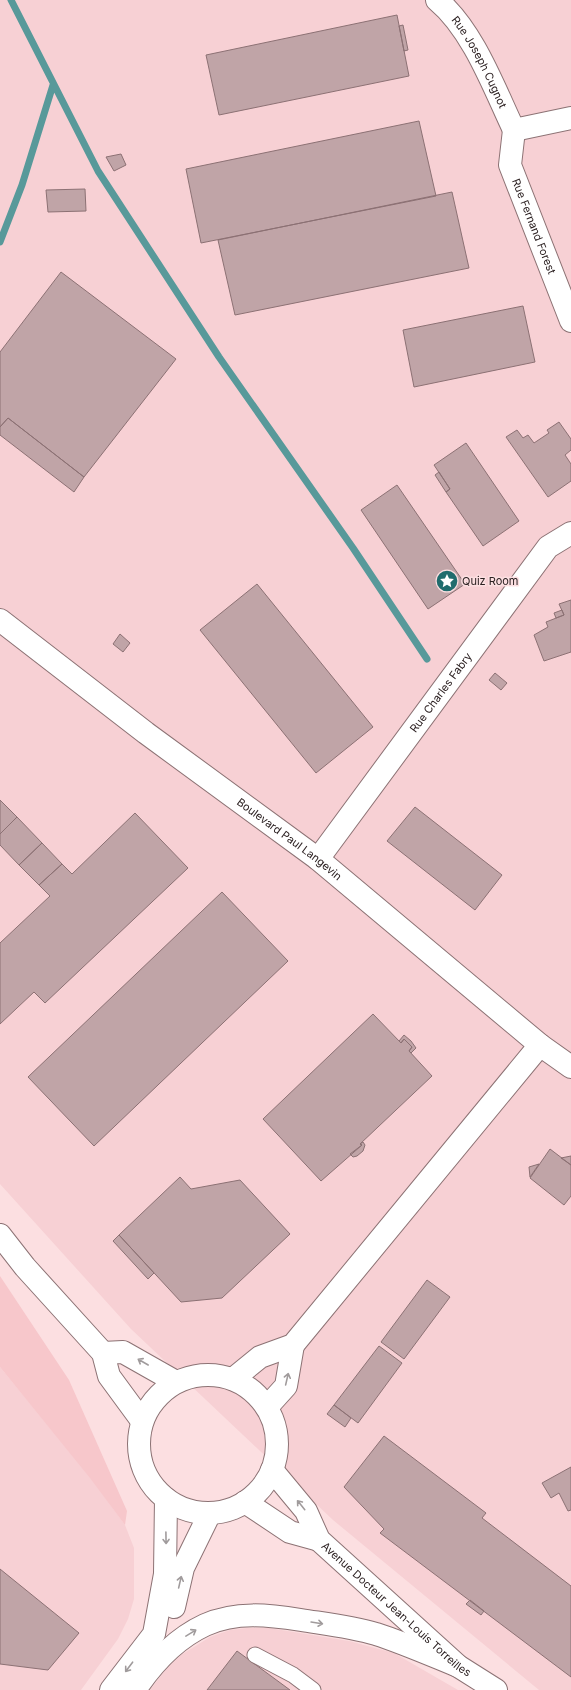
<svg xmlns="http://www.w3.org/2000/svg" width="571" height="1690" font-family="Inter,sans-serif">
	<style>
		.built { fill: #f7d0d4 }
		.green { fill: #f7c7cb }
		.lines { fill: none; stroke-linecap: round; stroke-linejoin: round }
		.stream { stroke: #58999a; stroke-width: 7 }
		.building { fill: #c0a4a7; stroke: #8c7174 }
		.lane-casing { stroke: #8c7274; stroke-width: 17 }
		.street-casing { stroke: #8c7274; stroke-width: 24 }
		.secondary-casing { stroke: #8c7274; stroke-width: 24 }
		.lane { stroke: #fff; stroke-width: 15 }
		.street { stroke: #fff; stroke-width: 22 }
		.secondary { stroke: #fff; stroke-width: 22 }
		.oneway { stroke: #a09b9c }
		.labels { text-anchor: middle; stroke-width: 3; stroke-linejoin: round; paint-order: stroke }
		.street-label { font-size: 11px; fill: #2c2122; stroke: #fcdfe1 }
		.poi-label { font-size: 11px; fill: #2c2122; stroke: #fcdfe1; text-anchor: start }
	</style>
	<rect width="100%" height="100%" fill="#fcdfe1"/>
	<path class="built" d="M0,0h571v1690h-32l-206,-170 -202,-191 -131,-145z
		M0,1367l91,111 34,47 9,23v51l-6,20 -10,20 -37,51h-81z
		M247,1628h22l80,13 45,12 64,37h-308l17,-22 14,-13 29,-18 20,-7z"/>
	<path class="green" d="M0,1276l69,104 58,131 -2,14 -35,-47 -90,-111z"/>
	<g class="lines">
		<path class="stream" d="M11,0l87,171 121,186 134,191 74,111
			M0,242l22,-57 31,-100"/>
	</g>
	<path class="building" d="M397,15l12,61 -190,39 -13,-60z
		M403,25l5,25 -4,1 -5,-25z
		M419,121l17,75 -235,47 -15,-74z
		M121,154l5,11 -12,6 -8,-14z
		M85,189l1,22 -38,1 -2,-22z
		M452,192l17,76 -234,47 -17,-75z
		M61,272l115,87 -92,118 -76,-59 -8,9v-75z
		M523,306l12,56 -121,25 -11,-57z
		M8,418l76,59 -10,15 -74,-57v-8z
		M559,422l12,17v11l-6,5 6,9v17l-23,16 -42,-60 11,-7 6,8 5,-3 6,8 15,-10 -2,-3z
		M466,443l53,78 -36,25 -37,-54 4,-3 -16,-24z
		M439,472l11,17 -4,3 -11,-17z
		M397,485l68,99 -37,25 -67,-99z
		M257,584l116,143 -57,46 -116,-143z
		M571,600v52l-27,9 -10,-26 14,-8 -2,-5 18,-7 -5,-11z
		M562,610l2,5 -8,3 -2,-5z
		M120,634l10,9 -7,9 -10,-8z
		M495,673l12,10 -6,7 -12,-10z
		M0,800l17,17 -17,17z
		M415,807l87,68 -27,35 -88,-69z
		M135,813l53,55 -143,135 -11,-11 -34,32v-81l50,-47 -11,-11 23,-21 10,10z
		M17,817l25,26 -23,22 -19,-20v-11z
		M42,843l20,21 -23,21 -20,-20z
		M222,892l66,69 -194,185 -66,-69z
		M373,1014l28,29 3,-4 8,8 -3,4 23,25 -72,68 2,1 -41,36 -58,-62z
		M404,1035l7,6 5,7 -5,5 -2,-2 3,-4 -8,-8 -3,4 -2,-2z
		M363,1142l2,3 -2,6 -6,5 -4,1 -3,-3 12,-9 -2,-1z
		M550,1149l21,16v31l-7,9 -34,-27z
		M571,1156v9l-10,-7z
		M539,1164l-9,13 -1,-10z
		M180,1177l11,12 49,-9 50,54 -68,64 -41,4 -62,-67z
		M119,1235l35,38 -6,6 -35,-38z
		M427,1280l23,17 -46,62 -23,-17z
		M379,1346l23,17 -44,60 -24,-18z
		M334,1405l17,13 -6,9 -18,-13z
		M384,1436l102,77 -4,5 89,68v91l-191,-144 4,-4 -40,-42z
		M571,1467v43l-3,1 -9,-18 -8,5 -9,-15z
		M0,1569l79,64 -31,37 -48,-6z
		M470,1600l14,11 -3,4 -15,-11z
		M237,1651l53,39h-83z"/>
	<g class="lines">
		<g class="lane-casing">
			<path id="lane" d="M255,1655l38,20 20,15"/>
		</g>
		<g class="street-casing">
			<g id="street">
				<path id="s1" d="M437,0c36,30 57,88 77,130"/>
				<path id="s2" d="M514,130l-4,35 61,156"/>
				<path d="M514,130l57,-12"/>
				<path id="s3" d="M0,620l146,113 172,126 222,186"/>
				<path id="s4" d="M318,859l230,-312 23,-14"/>
			</g>
		</g>
		<g class="secondary-casing">
			<g id="secondary">
				<path d="M0,1235l25,32 78,86 6,23 33,45"/>
				<path d="M103,1353l20,-1 53,30"/>
				<circle cx="208" cy="1444" r="69"/>
				<path d="M233,1379l27,-22 33,-12 247,-300 31,22"/>
				<path d="M267,1407l19,-21 7,-41"/>
				<path id="s5" d="M272,1470l34,41 13,29 139,126 38,24"/>
				<path d="M245,1502l45,30 29,8"/>
				<path d="M174,1607l9,-39 27,-55"/>
				<path d="M111,1690l43,-56 11,-60 1,-75"/>
				<path d="M135,1690c18,-27 40,-51 70,-65 31,-14 64,-10 96,-5 25,4 51,7 75,14 28,9 55,21 82,32"/>
			</g>
		</g>
		<use href="#lane" class="lane"/>
		<use href="#street" class="street"/>
		<use href="#secondary" class="secondary"/>
	</g>
	<defs><path id="oneway-shaft" d="M-6 0H5M1.5-3L5.5 0L1.5 3" fill="none" stroke-width="1.6" stroke-linecap="round" stroke-linejoin="round"/></defs>
	<g class="oneway">
		<use href="#oneway-shaft" transform="translate(143 1362) rotate(-150)"/>
		<use href="#oneway-shaft" transform="translate(287 1379) rotate(-77)"/>
		<use href="#oneway-shaft" transform="translate(301 1505) rotate(-129)"/>
		<use href="#oneway-shaft" transform="translate(166 1538) rotate(89)"/>
		<use href="#oneway-shaft" transform="translate(180 1582) rotate(-77)"/>
		<use href="#oneway-shaft" transform="translate(317 1623) rotate(9)"/>
		<use href="#oneway-shaft" transform="translate(191 1633) rotate(-31)"/>
		<use href="#oneway-shaft" transform="translate(129 1667) rotate(127)"/>
	</g>
	<defs>
		<g id="sight-disc" transform="scale(1.15)"><circle r="9.5" fill="#206c6d" stroke="#fcdfe1"/><path d="M0-6L1.8-2.2L6-1.7L2.9 1.2L3.7 5.4L0 3.3L-3.7 5.4L-2.9 1.2L-6-1.7L-1.8-2.2Z" fill="#fff"/></g>
	</defs>
	<g fill-rule="evenodd">
		<use href="#sight-disc" x="447" y="581"/>
	</g>
	<g class="labels">
		<g class="street-label">
			<text dy="4" stroke="none"><textPath href="#s1" startOffset="76">Rue Joseph Cugnot</textPath></text>
			<text dy="4" stroke="none"><textPath href="#s2" startOffset="101">Rue Fernand Forest</textPath></text>
			<text dy="4" stroke="none"><textPath href="#s4" startOffset="207">Rue Charles Fabry</textPath></text>
			<text dy="4" stroke="none"><textPath href="#s3" startOffset="363">Boulevard Paul Langevin</textPath></text>
			<text dy="4" stroke="none"><textPath href="#s5" startOffset="189">Avenue Docteur Jean-Louis Torreilles</textPath></text>
		</g>
		<g class="poi-label">
			<text x="462" y="585">Quiz Room</text>
		</g>
	</g>
</svg>
